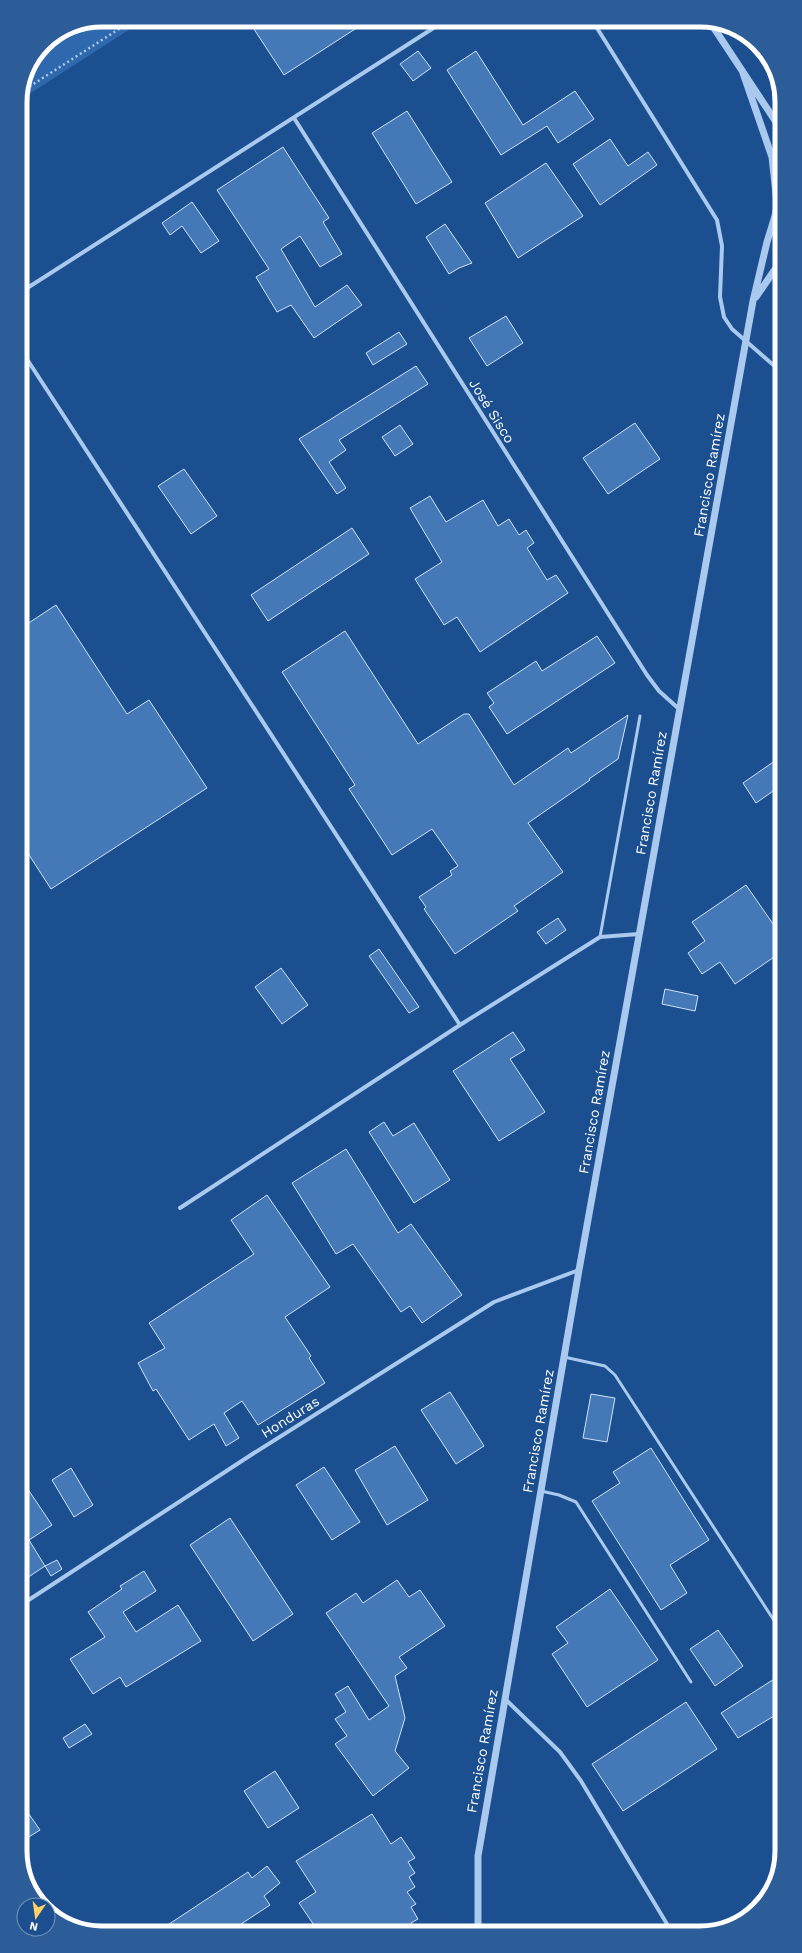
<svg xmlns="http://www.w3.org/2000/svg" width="802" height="1953" font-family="'Work Sans',sans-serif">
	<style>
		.green { fill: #2e69ad }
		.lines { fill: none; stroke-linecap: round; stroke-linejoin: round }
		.stream { stroke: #9cc4f0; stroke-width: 4.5 }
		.building { fill: #4478b7; stroke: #cfe3fa }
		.path { stroke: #a9c9ee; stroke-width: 2.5; stroke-dasharray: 2 3; stroke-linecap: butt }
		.service { stroke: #a9c9ee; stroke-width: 3 }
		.minor { stroke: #a9c9ee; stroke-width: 4 }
		.tertiary { stroke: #a9c9ee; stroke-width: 7 }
		.labels { text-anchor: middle; stroke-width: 3.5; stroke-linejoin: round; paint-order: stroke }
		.street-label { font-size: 14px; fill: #fff; stroke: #1b4f8f }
		.rim { fill: none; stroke: #fff; stroke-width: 5 }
	</style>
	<rect width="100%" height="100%" fill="#1b4f8f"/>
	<path class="green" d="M102,20h42l-124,80c0,-30 24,-63 51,-74 9,-4 21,-4 31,-6z"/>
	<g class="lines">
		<path class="stream" d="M42,47l34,-22"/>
	</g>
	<path class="building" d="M248,20h121l-85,55z
		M418,51l13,17 -18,13 -13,-17z
		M476,51l47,74 52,-34 19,28 -36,24 -11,-17 -46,29 -54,-85z
		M407,111l45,71 -36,22 -44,-71z
		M610,139l18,27 20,-14 9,13 -57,40 -27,-41z
		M283,147l46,71 -6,4 19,32 -22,13 -20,-31 -19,13 34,58 32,-22 15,20 -48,33 -23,-33 -14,7 -21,-35 13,-8 -52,-79z
		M546,163l37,53 -65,42 -33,-55z
		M192,202l27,39 -18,12 -19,-27 -12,9 -8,-12z
		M445,224l27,39 -13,5 -10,6 -23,-37z
		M506,316l17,27 -36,23 -18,-28z
		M399,332l8,12 -34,21 -7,-12z
		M416,366l12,18 -89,56 7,10 -17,12 17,26 -9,6 -38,-55z
		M635,423l25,36 -52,35 -25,-36z
		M400,425l13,19 -18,12 -13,-19z
		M184,469l33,47 -26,18 -33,-48z
		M430,496l16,26 37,-22 15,26 11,-7 10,16 7,-5 8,13 -7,5 20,32 9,-5 12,18 -88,59 -23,-35 -13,8 -29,-46 27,-17 -32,-54z
		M352,528l17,26 -101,67 -17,-26z
		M56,605l71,109 22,-14 58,88 -156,101 -29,-45 -1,-216z
		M345,631l73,113 46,-30h5l45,71 54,-37 3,5 57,-38 -10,44 -29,20 1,1 -62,43 35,49 -49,34 4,5 -63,43 -31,-45 2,-2 -7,-10 33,-22 -2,-4 8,-5 -26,-37 -40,26 -43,-66 6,-4 -73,-113z
		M597,636l18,27 -108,71 -18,-27 5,-4 -7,-10 49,-32 6,10z
		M779,758v29l-23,16 -13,-20z
		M746,885l34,49v19l-45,31 -15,-22 -18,12 -14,-21 17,-12 -13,-19z
		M558,918l8,12 -20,14 -9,-12z
		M379,949l40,58 -10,6 -40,-57z
		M281,968l27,37 -26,19 -27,-37z
		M665,989l33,7 -3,15 -33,-7z
		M513,1032l12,18 -15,9 35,53 -46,29 -46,-70z
		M384,1122l9,14 21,-13 36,57 -36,23 -45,-71z
		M346,1149l52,84 13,-9 51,71 -40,28 -12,-17 -9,6 -48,-68 -17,10 -44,-71z
		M267,1195l63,92 -45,30 26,39 -2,2 16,25 -67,42 -16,-24 -18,12 15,25 -13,8 -12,-22 -25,16 -33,-51 -3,2 -15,-28 27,-15 -16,-25 105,-69 -23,-34z
		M450,1392l34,54 -28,18 -35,-54z
		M591,1394l24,4 -8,44 -24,-4z
		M395,1446l33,54 -41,25 -32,-55z
		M651,1448l58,92 -39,25 17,28 -26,17 -69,-109 28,-18 -7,-11z
		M324,1467l36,55 -28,18 -36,-55z
		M71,1468l22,37 -19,12 -22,-37z
		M23,1482l29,43 -23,15 16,26 -21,14z
		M230,1518l63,96 -40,27 -63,-96z
		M57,1560l5,9 -11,7 -6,-10z
		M144,1571l12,20 -33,21 13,20 42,-27 23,36 -75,46 -6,-10 -27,17 -23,-35 35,-22 -17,-25 34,-23 -2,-3z
		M397,1580l12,17 11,-7 25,36 -46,31 8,11 -12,8 10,42 -10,33 14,17 -36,28 -38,-52 12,-8 -12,-17 11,-7 -11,-18 13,-8 21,34 20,-14 -63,-93 30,-20 7,10z
		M610,1589l48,71 -71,47 -35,-53 16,-11 -12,-16z
		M718,1630l25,36 -28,20 -25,-37z
		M782,1674v37l-44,27 -17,-25z
		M686,1702l31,47 -94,62 -31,-47z
		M85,1724l7,10 -23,14 -6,-10z
		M275,1771l24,37 -31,20 -24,-37z
		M24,1807l16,23 -16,10z
		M372,1814l19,30 10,-7 14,21 -7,4 7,11 -6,4 6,10 -8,5 9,12 -5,3 7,12 -7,4 5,8h-98l-19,-28 17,-11 -20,-31z
		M267,1866l13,17 -16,13 6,9 -41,27h-72l91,-60 4,6z"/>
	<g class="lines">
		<path class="path" d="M21,92l112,-72"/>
		<path class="service" d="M600,937l40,-221
			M564,1357l41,9 10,9 160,247
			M541,1491l18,4 17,7 115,180"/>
		<path class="minor" d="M592,20l125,200 5,26 -2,51 4,20 8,12 46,40
			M294,118l353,557 12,16 20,18
			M21,292l425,-272
			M21,350l439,675
			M180,1208l280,-183 140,-88 39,-3
			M24,1603l230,-150 240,-151 85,-32
			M505,1699l55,53 21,29 89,148"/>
		<path class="tertiary" d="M710,22l68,103
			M743,73l29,84 5,46
			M778,202l-3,14 3,10
			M756,297l22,-32
			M478,1930v-74l101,-586 174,-969 14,-59 8,-26"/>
	</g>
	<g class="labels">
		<g class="street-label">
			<text transform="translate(492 411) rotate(58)" y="5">José Sisco</text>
			<text transform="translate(709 475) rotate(-80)" y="5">Francisco Ramírez</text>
			<text transform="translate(651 793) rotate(-80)" y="5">Francisco Ramírez</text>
			<text transform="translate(594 1112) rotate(-80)" y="5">Francisco Ramírez</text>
			<text transform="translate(290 1417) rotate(-32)" y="5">Honduras</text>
			<text transform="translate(538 1431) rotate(-80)" y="5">Francisco Ramírez</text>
			<text transform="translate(482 1751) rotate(-80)" y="5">Francisco Ramírez</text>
		</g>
	</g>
	<path d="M0 0H802V1953H0ZM102 27H700A75 75 0 0 1 775 102V1851A75 75 0 0 1 700 1926H102A75 75 0 0 1 27 1851V102A75 75 0 0 1 102 27Z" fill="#2d5d98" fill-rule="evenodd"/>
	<path class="rim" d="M102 27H700A75 75 0 0 1 775 102V1851A75 75 0 0 1 700 1926H102A75 75 0 0 1 27 1851V102A75 75 0 0 1 102 27Z"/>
	<g transform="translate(36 1917) rotate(193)"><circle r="19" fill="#1b4f8f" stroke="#7695bc"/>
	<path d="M0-3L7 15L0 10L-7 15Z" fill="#ffd166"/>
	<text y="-6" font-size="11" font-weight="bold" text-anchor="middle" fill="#ffffff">N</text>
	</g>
</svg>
